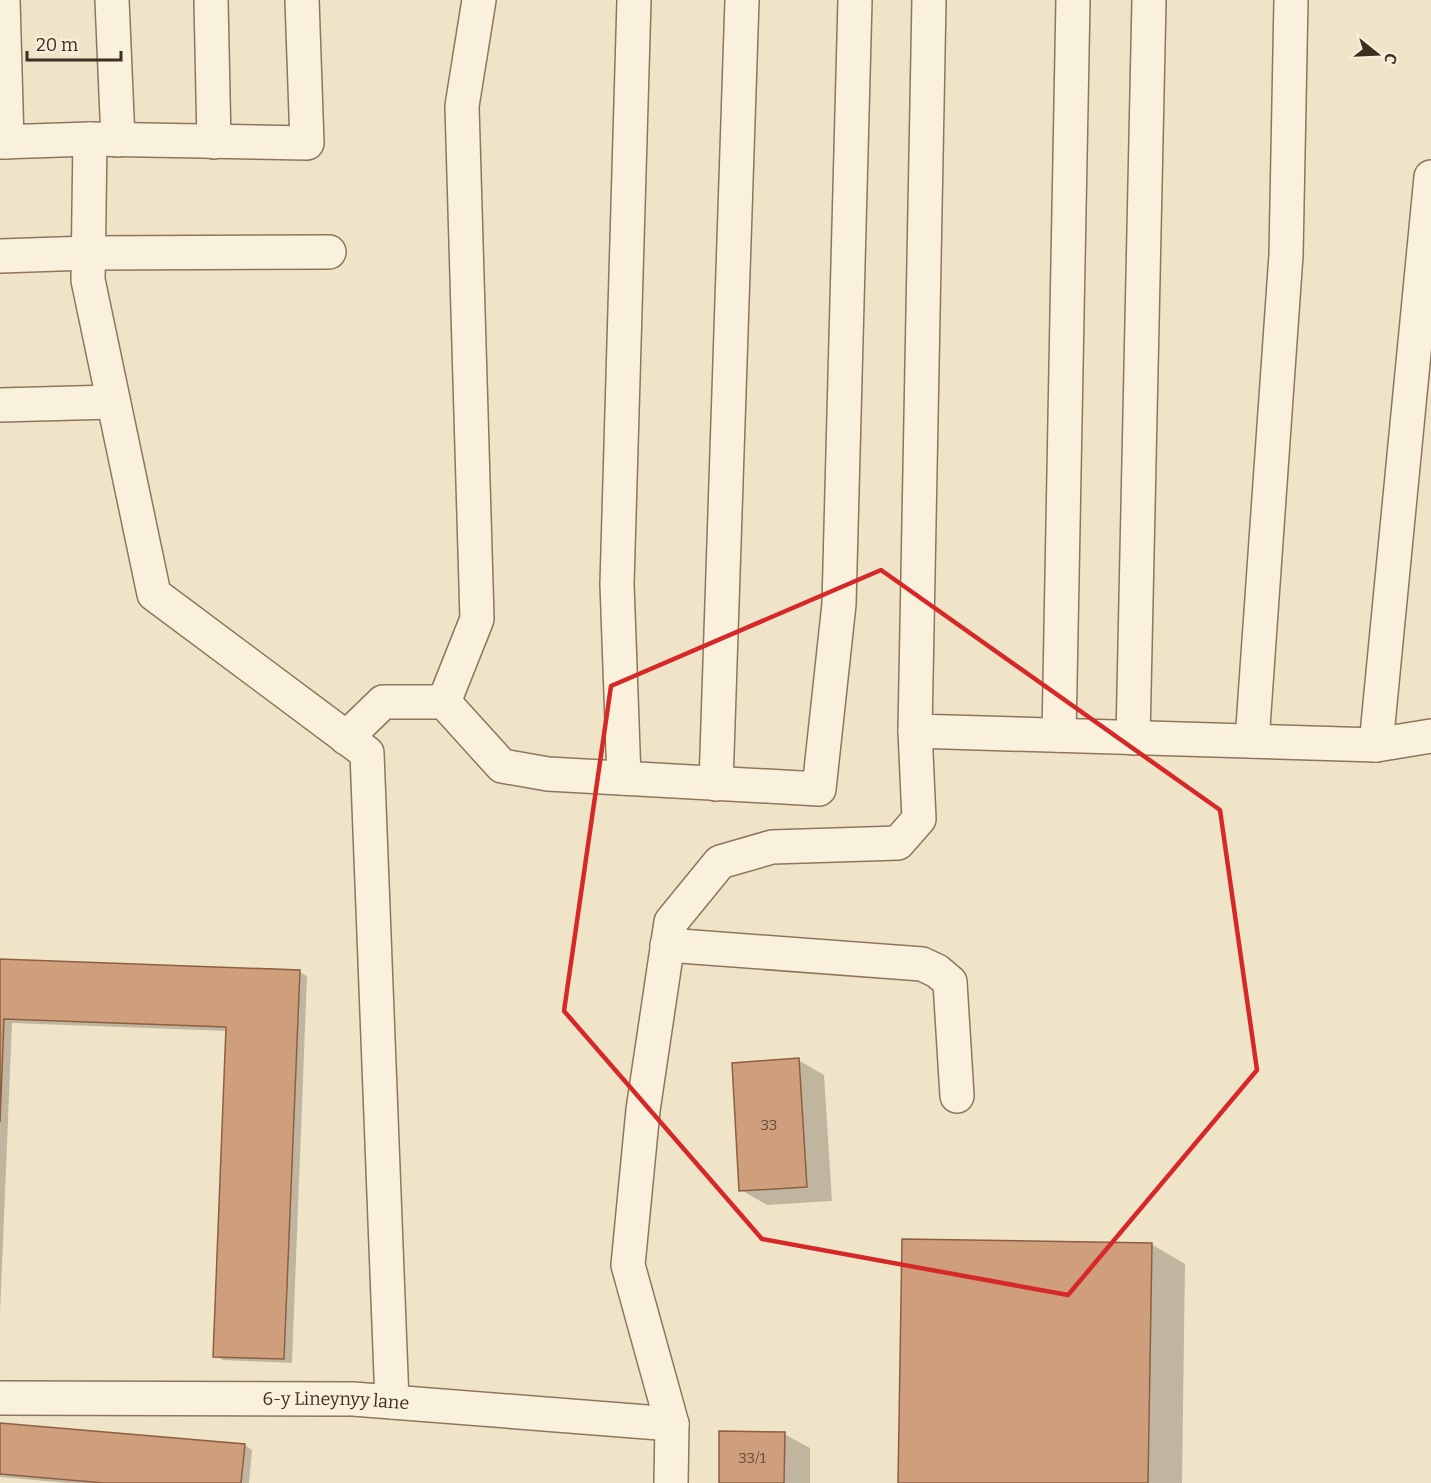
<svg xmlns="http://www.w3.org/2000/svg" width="1431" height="1483" font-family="Bitter,serif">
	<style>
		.shadow { fill: #0003 }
		.building { fill: #cf9f7d; stroke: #8d5f41; stroke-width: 1.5 }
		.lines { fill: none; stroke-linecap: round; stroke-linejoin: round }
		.minor-casing { stroke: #8d765c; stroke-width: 36 }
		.minor { stroke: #faf1dc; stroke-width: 33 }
		.marked { fill: none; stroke: #d62828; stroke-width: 4.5; stroke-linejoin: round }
		.labels { text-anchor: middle; stroke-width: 4.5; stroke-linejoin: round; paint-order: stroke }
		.number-label { font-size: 15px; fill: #624a37 }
		.street-label { font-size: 18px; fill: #3d2e20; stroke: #f7eed8 }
	</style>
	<rect width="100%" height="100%" fill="#f0e4c8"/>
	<path class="shadow" d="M0,960l299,12 8,4 -15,387 -69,-3 -8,-4 13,-325 -216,-8 -12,291z
		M798,1060l26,15 8,126 -65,4 -26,-15z
		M1151,1244l34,20 -3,219h-282z
		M0,1424l244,21 8,5 -3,33h-180l-69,-6z
		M784,1434l26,14v35h-90z"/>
	<path class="building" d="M0,959l300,11 -16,389 -71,-2 13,-330 -222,-8 -4,103z
		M799,1058l8,129 -68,4 -7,-128z
		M902,1239l250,4 -4,240h-250z
		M0,1423l245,21 -4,39h-137l-104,-9z
		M719,1431l66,1 -1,51h-65z"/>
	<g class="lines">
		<g class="minor-casing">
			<g id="minor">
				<path d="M3,0l4,142"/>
				<path d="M112,0l6,140"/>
				<path d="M211,0l3,142"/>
				<path d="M929,0l-14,731 461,14 55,-9"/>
				<path d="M90,139l-2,141 66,314 213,159 25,649"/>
				<path d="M0,142l90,-3 217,4 -5,-143"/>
				<path d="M0,256l88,-3 241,-1"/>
				<path d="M0,405l113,-3"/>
				<path d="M444,702l33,-83 -15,-513 17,-106"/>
				<path d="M1059,735l14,-735"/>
				<path d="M346,738l37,-36h61l58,64 46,8 271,15 20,-185 16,-604"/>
				<path d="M1133,738l16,-738"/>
				<path d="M1252,741l34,-486 5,-255"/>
				<path d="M1376,745l55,-568"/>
				<path d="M624,778l-7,-194 17,-584"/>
				<path d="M716,784l26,-784"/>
				<path d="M667,945l255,19 15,7 13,11 7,114"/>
				<path id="s1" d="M0,1398l353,1 319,25"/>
				<path d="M671,1483l1,-59 -44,-159 15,-155 28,-188 49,-60 52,-15 126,-4 21,-24 -4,-88"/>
			</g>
		</g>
		<use href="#minor" class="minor"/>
	</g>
	<path class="marked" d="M881,570l339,240 37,260 -189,225 -306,-56 -198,-228 47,-325z"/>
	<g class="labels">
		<g class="number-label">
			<text x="769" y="1130">33</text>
			<text x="752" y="1463">33/1</text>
		</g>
		<g class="street-label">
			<text dy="6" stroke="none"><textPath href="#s1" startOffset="336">6-y Lineynyy lane</textPath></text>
		</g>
	</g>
	<g transform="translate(1377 54) rotate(108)" stroke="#f7eed8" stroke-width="4.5" paint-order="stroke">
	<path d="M0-4.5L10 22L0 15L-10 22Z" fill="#3d2e20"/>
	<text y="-9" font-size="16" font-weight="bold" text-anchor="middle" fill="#3d2e20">С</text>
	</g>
	<path d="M27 51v9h94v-9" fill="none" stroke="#3d2e20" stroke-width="3"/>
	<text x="36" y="51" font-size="18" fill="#3d2e20" stroke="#f7eed8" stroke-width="4.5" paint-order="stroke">20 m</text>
</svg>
